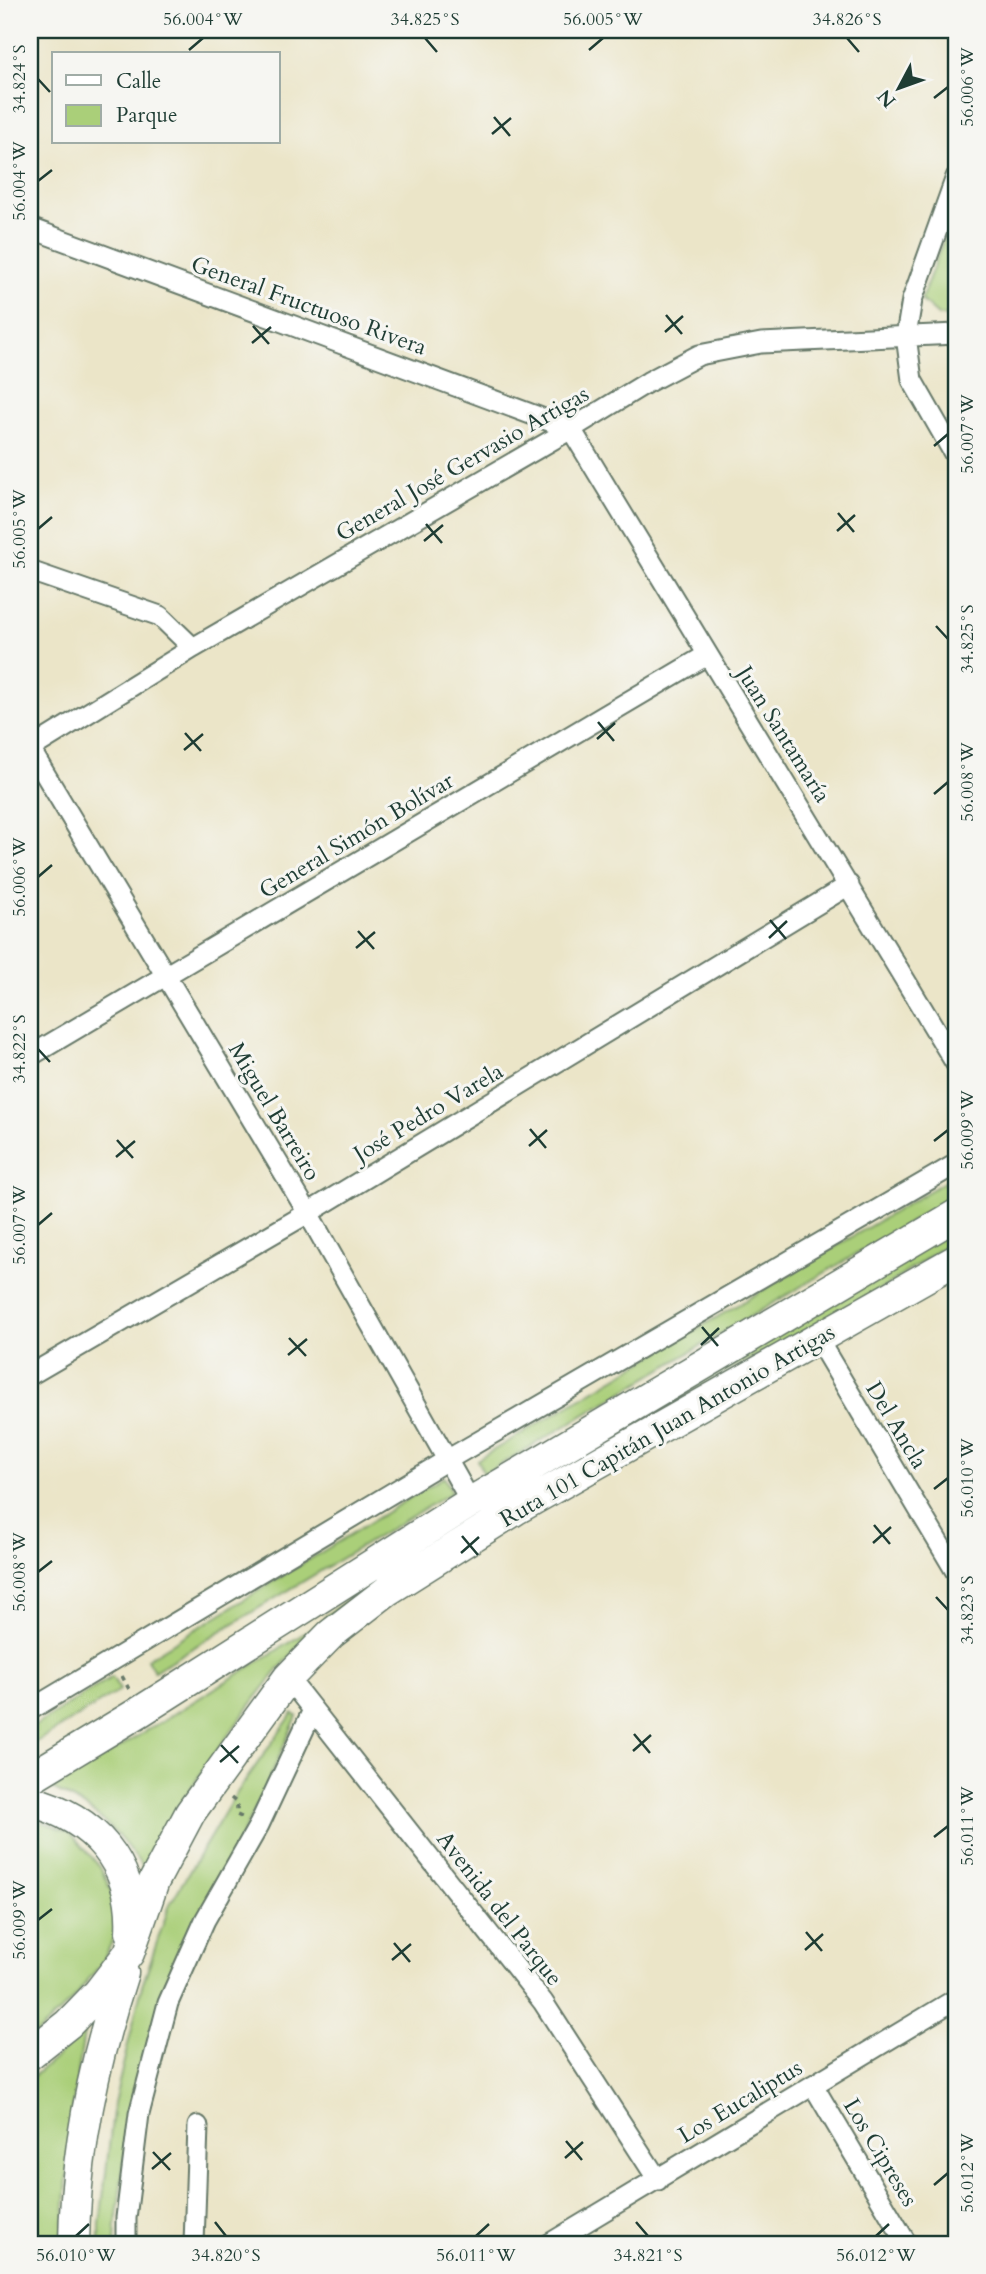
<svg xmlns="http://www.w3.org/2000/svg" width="986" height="2274" font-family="Cardo,serif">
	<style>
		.green { fill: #aacf79; stroke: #648656; stroke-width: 2 }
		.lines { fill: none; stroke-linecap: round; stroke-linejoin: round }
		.minor-casing { stroke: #667868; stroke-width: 23 }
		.highway-casing { stroke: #667868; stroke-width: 33 }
		.path { stroke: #667868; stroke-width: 3.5; stroke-dasharray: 5 5; stroke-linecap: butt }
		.minor { stroke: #fff; stroke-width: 19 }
		.highway { stroke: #fff; stroke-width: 30 }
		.ticks { fill: none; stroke: #1f3d34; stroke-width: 2.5 }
		.labels { text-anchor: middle; stroke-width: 6; stroke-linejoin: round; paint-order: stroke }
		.street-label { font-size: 23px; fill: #1f3d34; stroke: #f6f6f2 }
		.neatline { fill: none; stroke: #1f3d34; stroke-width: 2.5 }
		.ticks-label { font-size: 18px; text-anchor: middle; fill: #1f3d34 }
	</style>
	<rect width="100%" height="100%" fill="#f6f6f2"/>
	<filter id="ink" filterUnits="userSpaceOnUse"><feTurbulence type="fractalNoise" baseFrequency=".0143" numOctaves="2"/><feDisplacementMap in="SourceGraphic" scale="14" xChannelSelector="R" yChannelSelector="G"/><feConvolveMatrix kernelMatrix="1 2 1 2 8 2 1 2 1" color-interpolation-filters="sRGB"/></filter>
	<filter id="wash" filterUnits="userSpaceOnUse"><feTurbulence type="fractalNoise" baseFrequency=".00686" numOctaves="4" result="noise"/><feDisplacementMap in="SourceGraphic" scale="28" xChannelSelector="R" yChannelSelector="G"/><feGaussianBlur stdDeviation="1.57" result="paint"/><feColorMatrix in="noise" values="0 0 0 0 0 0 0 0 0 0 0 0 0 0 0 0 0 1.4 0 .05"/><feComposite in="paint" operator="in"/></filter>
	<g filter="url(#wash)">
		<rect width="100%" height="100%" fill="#ebe5c8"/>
		<path class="green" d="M956,206v109l-17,1 -18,-16z
			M956,1175v20l-472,279 -7,-14z
			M956,1228v10l-71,49 -89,50 -62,30 -229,134 -178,119 -2,-4 96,-69z
			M444,1477l8,15 -298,179 -7,-12z
			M324,1621c-38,36 -69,77 -100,120 -30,41 -59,83 -80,128 -28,-39 -47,-60 -92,-80z
			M112,1677l8,13 -90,56v-17z
			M293,1713l4,3 -33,75 -62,122 -36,83 -35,109 -15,120 -1,19h-15v-20l14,-121 28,-117 28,-82 64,-107z
			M30,1817l40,15 30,35 16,35 1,29 -15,32 -32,39 -40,38z
			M84,2033l-12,79 -10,132h-32v-165l33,-27 14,-16z"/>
	</g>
	<g filter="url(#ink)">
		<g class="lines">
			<g class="minor-casing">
				<path id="minor" d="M956,177l-44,123 -6,36 6,44 44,77
					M30,228l541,201 385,635
					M30,571l130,45 33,32
					M30,749l163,-101 378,-219 77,-47 51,-27 62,-12 195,-9
					M30,749l278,464 163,289
					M30,1056l677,-401
					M817,1338l139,234
					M30,1375l278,-162 541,-328
					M288,1678l255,324 115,178
					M30,1710l417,-250 509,-296
					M813,2085l94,159
					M126,2244v-26l13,-104 29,-111 37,-83 54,-95 54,-115
					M194,2244l4,-118
					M549,2244l407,-245"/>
			</g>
			<g class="highway-casing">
				<path id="highway" d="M30,1778l111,-67 330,-209 485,-287
					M30,1801c64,17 105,62 101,131
					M30,2054l38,-30 30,-31 31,-40 25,-72 36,-68 98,-135 43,-44 57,-44 127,-80 441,-250
					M74,2244c1,-92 20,-183 49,-271"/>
			</g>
			<path class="path" d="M122,1676l8,15
				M231,1798l6,5v12l7,3"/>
			<use href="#minor" class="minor"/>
			<use href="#highway" class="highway"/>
		</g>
	</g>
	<path class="ticks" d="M425,38l12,14M847,38l12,14M189,50l14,-12M589,50l14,-12M38,79l12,13M934,98l14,-11M494,117l16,19M492,134l19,-16M38,181l14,-11M666,315l16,19M253,326l16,18M665,332l18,-16M252,343l19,-16M934,446l14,-12M838,513l16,19M426,524l16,19M38,529l14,-12M837,531l18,-16M424,541l19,-16M936,626l12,13M598,722l16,19M185,733l16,18M597,739l18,-16M184,750l19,-16M934,794l14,-12M38,877l14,-12M770,920l16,19M358,931l16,18M769,938l18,-17M356,948l19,-16M38,1049l12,13M530,1129l16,19M117,1140l16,18M934,1141l14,-11M529,1146l18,-16M116,1157l19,-16M38,1225l14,-12M702,1327l16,19M289,1338l17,18M701,1345l18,-17M288,1355l19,-16M934,1489l14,-11M874,1525l16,19M462,1536l16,19M873,1543l18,-16M461,1553l18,-16M38,1572l14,-11M936,1597l12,13M634,1734l16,19M221,1745l17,18M633,1751l18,-16M220,1762l19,-16M934,1837l14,-11M38,1920l14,-11M806,1932l16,19M394,1943l16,19M805,1950l18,-16M392,1960l19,-16M566,2141l16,19M153,2152l17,18M565,2158l18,-16M152,2169l19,-16M934,2185l14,-12M215,2222l11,14M636,2222l12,14M76,2236l13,-12M476,2236l13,-12M876,2236l13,-12"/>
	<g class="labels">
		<g class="street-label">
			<text transform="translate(309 305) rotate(20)" y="8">General Fructuoso Rivera</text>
			<text transform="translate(462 463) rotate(-30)" y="8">General José Gervasio Artigas</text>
			<text transform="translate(784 734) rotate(58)" y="8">Juan Santamaría</text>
			<text transform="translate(356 835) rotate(-31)" y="8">General Simón Bolívar</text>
			<text transform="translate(275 1111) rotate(59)" y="8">Miguel Barreiro</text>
			<text transform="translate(428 1112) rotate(-31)" y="8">José Pedro Varela</text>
			<text transform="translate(667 1425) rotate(-30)" y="8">Ruta 101 Capitán Juan Antonio Artigas</text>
			<text transform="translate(897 1425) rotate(59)" y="8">Del Ancla</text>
			<text transform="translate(500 1908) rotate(52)" y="8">Avenida del Parque</text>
			<text transform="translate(740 2101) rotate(-31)" y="8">Los Eucaliptus</text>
			<text transform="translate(881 2152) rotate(59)" y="8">Los Cipreses</text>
		</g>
	</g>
	<rect width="986" height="2274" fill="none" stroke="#f6f6f2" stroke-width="77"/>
	<rect x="52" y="52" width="228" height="91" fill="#f6f6f2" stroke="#a0aca6" stroke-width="2"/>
	<rect x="66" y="75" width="35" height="10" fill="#ffffff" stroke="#a0aca6" stroke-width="2"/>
	<text x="116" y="88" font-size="21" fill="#1f3d34">Calle</text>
	<rect x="66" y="105" width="35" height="21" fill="#aacf79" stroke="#a0aca6" stroke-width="2"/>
	<text x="116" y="122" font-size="21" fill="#1f3d34">Parque</text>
	<g transform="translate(899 88) rotate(229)" stroke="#f6f6f2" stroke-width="5" paint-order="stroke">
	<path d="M0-5L12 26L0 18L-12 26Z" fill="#1f3d34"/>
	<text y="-10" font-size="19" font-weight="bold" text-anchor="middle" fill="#1f3d34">N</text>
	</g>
	<rect x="38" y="38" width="910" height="2198" class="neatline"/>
	<g class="ticks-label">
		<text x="203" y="25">56.004°W</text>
		<text x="425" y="25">34.825°S</text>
		<text x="603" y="25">56.005°W</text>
		<text x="847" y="25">34.826°S</text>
		<text transform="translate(19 79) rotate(-90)" y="6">34.824°S</text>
		<text transform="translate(967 87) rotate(-90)" y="6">56.006°W</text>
		<text transform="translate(19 181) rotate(-90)" y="6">56.004°W</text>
		<text transform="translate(967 434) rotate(-90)" y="6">56.007°W</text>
		<text transform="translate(19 529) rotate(-90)" y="6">56.005°W</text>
		<text transform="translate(967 639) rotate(-90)" y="6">34.825°S</text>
		<text transform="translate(967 782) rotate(-90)" y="6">56.008°W</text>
		<text transform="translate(19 877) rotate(-90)" y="6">56.006°W</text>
		<text transform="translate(19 1049) rotate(-90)" y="6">34.822°S</text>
		<text transform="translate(967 1130) rotate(-90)" y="6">56.009°W</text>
		<text transform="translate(19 1225) rotate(-90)" y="6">56.007°W</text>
		<text transform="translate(967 1478) rotate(-90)" y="6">56.010°W</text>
		<text transform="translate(19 1572) rotate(-90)" y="6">56.008°W</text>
		<text transform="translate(967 1610) rotate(-90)" y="6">34.823°S</text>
		<text transform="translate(967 1826) rotate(-90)" y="6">56.011°W</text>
		<text transform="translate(19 1920) rotate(-90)" y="6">56.009°W</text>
		<text transform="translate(967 2173) rotate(-90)" y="6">56.012°W</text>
		<text x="76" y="2261">56.010°W</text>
		<text x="226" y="2261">34.820°S</text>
		<text x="476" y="2261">56.011°W</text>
		<text x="648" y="2261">34.821°S</text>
		<text x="876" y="2261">56.012°W</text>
	</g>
</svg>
